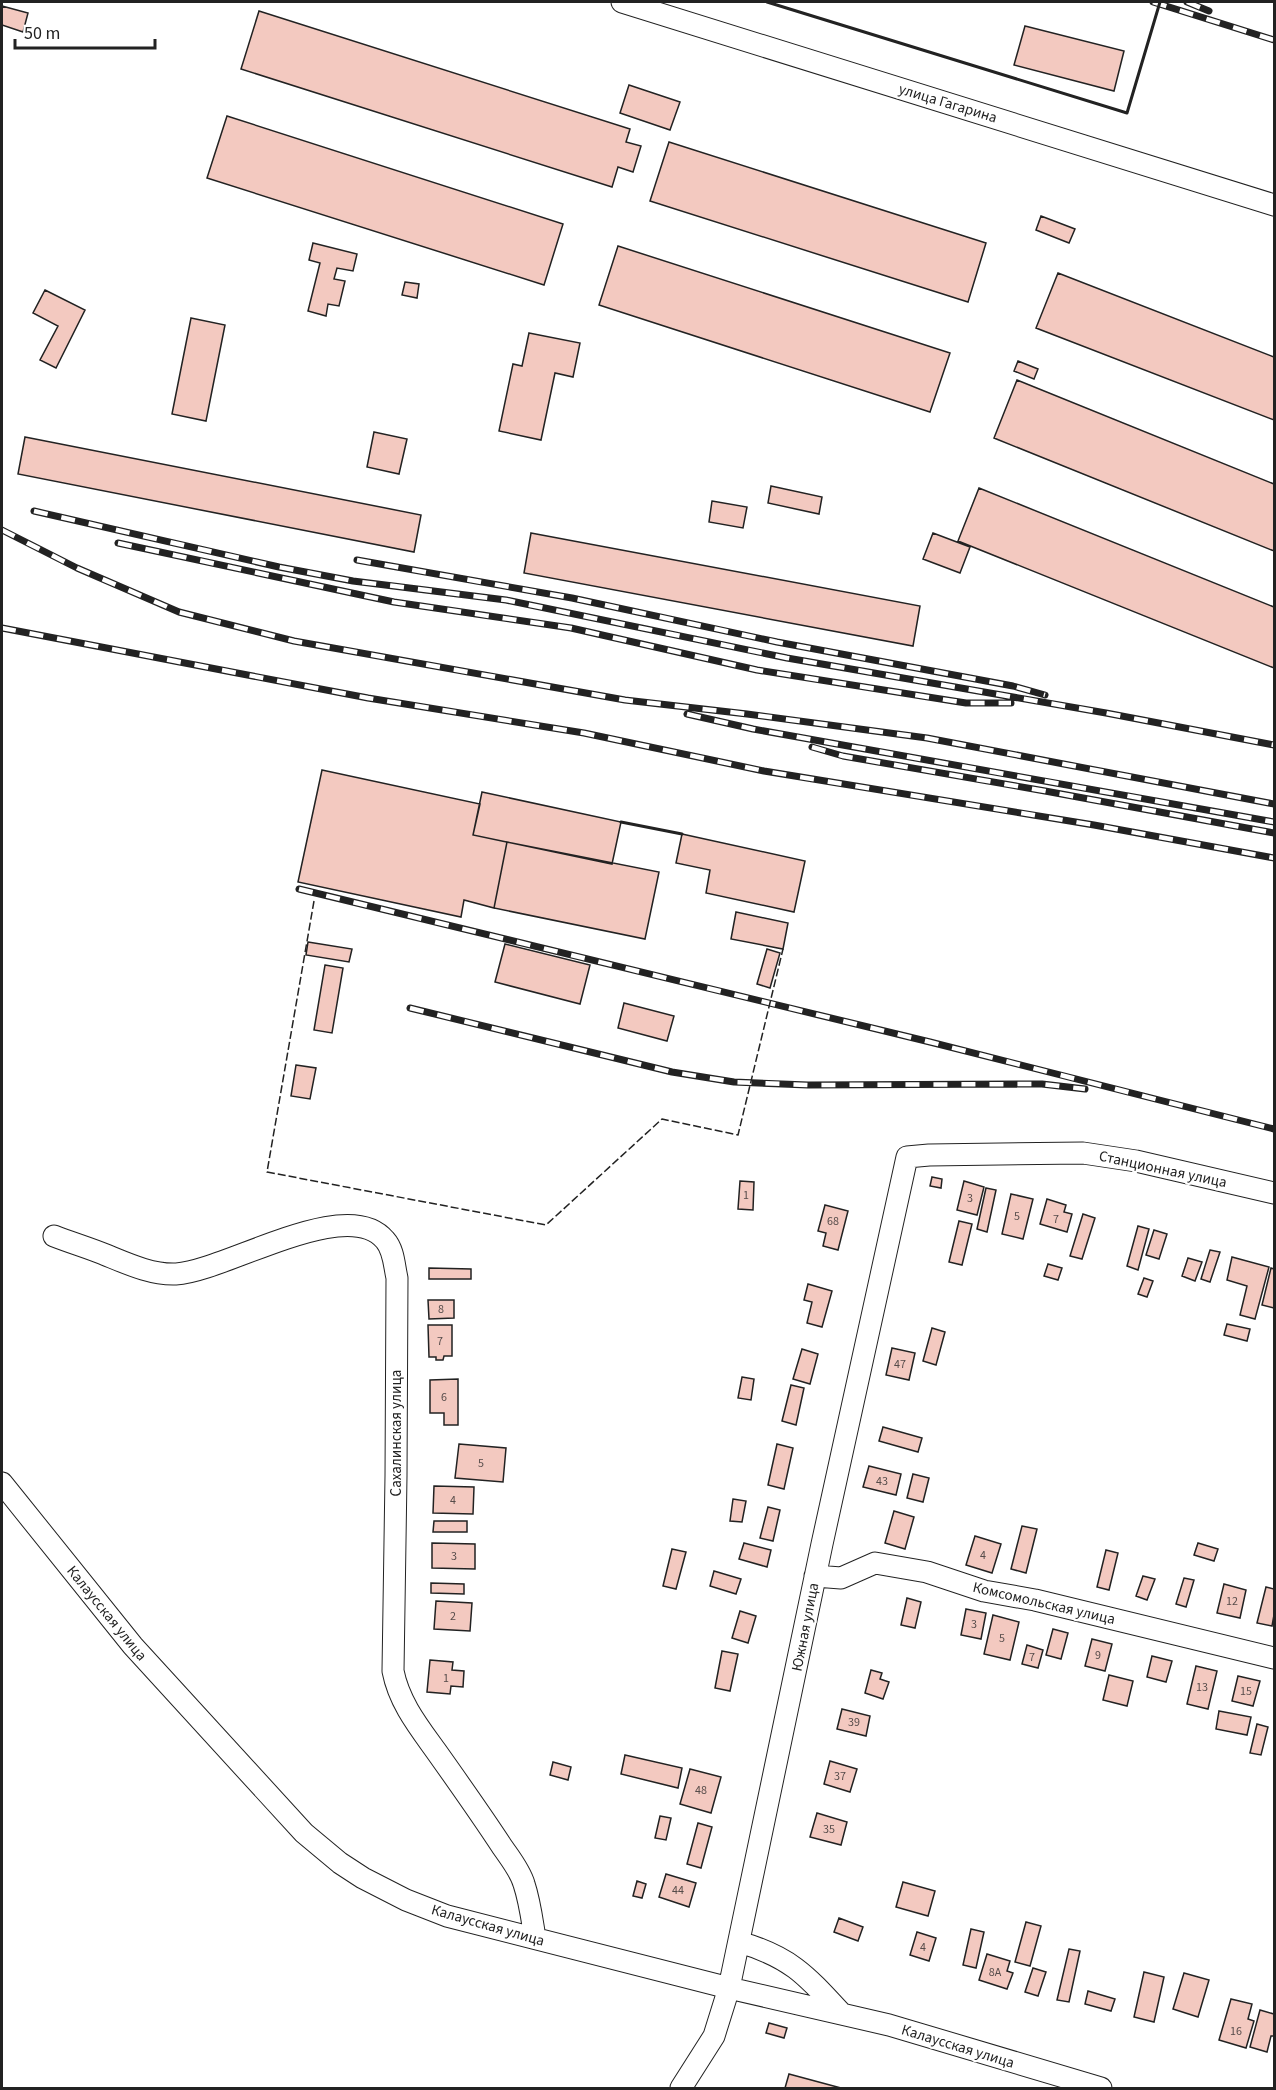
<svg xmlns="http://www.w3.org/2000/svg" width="1276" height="2090" font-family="'Source Sans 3',sans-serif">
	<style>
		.building { fill: #f3c9c0; stroke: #222; stroke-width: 1.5 }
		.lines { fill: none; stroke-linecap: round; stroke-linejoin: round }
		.minor-casing { stroke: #222; stroke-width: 23 }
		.minor { stroke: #fff; stroke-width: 21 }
		.rail-casing { stroke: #222; stroke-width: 7 }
		.rail { stroke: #fff; stroke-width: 4.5; stroke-dasharray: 14; stroke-linecap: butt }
		.fence { stroke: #222; stroke-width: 1.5; stroke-dasharray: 8 3; stroke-linecap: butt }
		.wall { stroke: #222; stroke-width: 3 }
		.labels { text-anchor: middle; stroke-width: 4.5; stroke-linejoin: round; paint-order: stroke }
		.number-label { font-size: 12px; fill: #564c4a }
		.street-label { font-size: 15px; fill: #222; stroke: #fff }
	</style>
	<rect width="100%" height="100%" fill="#fff"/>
	<path class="building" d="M2,6l26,7 -5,19 -21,-7z
		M259,11l371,118 -4,13 15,4 -8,26 -15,-5 -6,20 -371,-118z
		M1025,26l99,25 -10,40 -100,-26z
		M629,85l51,17 -10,28 -50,-17z
		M227,116l336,108 -19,61 -337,-107z
		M669,142l317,101 -18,59 -318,-101z
		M1041,216l34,13 -6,14 -33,-13z
		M313,243l44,11 -4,17 -16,-3 -3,11 11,2 -6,25 -11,-2 -2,12 -18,-5 12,-48 -11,-3z
		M618,246l332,107 -20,59 -331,-107z
		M1058,273l216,84v63l-238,-92z
		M405,282l14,2 -2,14 -15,-3z
		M45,290l40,20 -29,58 -16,-8 18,-34 -25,-13z
		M191,318l34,7 -19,96 -34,-7z
		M529,333l51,10 -7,34 -18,-4 -14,67 -42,-9 14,-67 9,2z
		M1018,361l20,8 -4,10 -20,-8z
		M1017,380l257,104v67l-280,-113z
		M374,432l33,7 -8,35 -32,-7z
		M25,437l396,78 -7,37 -396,-78z
		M771,486l51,11 -3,17 -51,-11z
		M979,488l295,119v61l-316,-127z
		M712,501l35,6 -4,21 -34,-6z
		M531,533l389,73 -7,40 -389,-73z
		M933,533l37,14 -10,26 -37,-14z
		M322,770l158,34 -7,31 34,7 -13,66 -30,-8 -3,17 -163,-35z
		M482,792l139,30 -9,42 -139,-29z
		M682,834l123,27 -11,51 -88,-19 4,-23 -34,-7z
		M507,842l152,30 -14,67 -151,-31z
		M736,912l52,11 -5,26 -52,-10z
		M308,942l44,7 -3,13 -43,-7z
		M505,944l85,21 -10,39 -85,-22z
		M767,949l13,4 -10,35 -13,-4z
		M325,965l18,3 -11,65 -18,-3z
		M624,1003l50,13 -7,25 -49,-13z
		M296,1065l20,3 -6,31 -19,-3z
		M932,1177l10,2 -1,9 -11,-2z
		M740,1181l14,1 -1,28 -15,-1z
		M964,1181l20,6 -7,28 -20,-5z
		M986,1188l10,2 -9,42 -10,-3z
		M1011,1194l22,5 -10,40 -21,-5z
		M1047,1199l19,6 -2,7 8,2 -5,18 -27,-8z
		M825,1205l23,6 -10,39 -15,-4 3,-13 -8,-2z
		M1083,1214l12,4 -13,41 -12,-3z
		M959,1221l13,3 -10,41 -13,-3z
		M1138,1226l11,3 -11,41 -11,-4z
		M1154,1230l13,4 -8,25 -13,-4z
		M1210,1250l10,2 -10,30 -9,-3z
		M1232,1257l37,10 -14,52 -15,-4 7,-29 -20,-6z
		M1188,1258l14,4 -7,19 -13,-5z
		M1048,1264l14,4 -4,12 -14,-4z
		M429,1268l42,1v10h-42z
		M1271,1268l3,1v39l-12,-3z
		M1144,1278l9,3 -6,16 -9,-3z
		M808,1284l24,7 -10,36 -15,-4 5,-21 -8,-2z
		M428,1300h26v18l-25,1z
		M1227,1324l23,5 -3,12 -23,-6z
		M428,1325h24v31h-8l-1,4h-7v-3h-7z
		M932,1328l13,4 -9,33 -13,-4z
		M892,1348l23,5 -6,27 -23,-5z
		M802,1349l16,5 -8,30 -17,-5z
		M742,1377l12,2 -3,21 -13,-2z
		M458,1379v46h-14v-12h-14v-33z
		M791,1385l13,3 -8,37 -14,-4z
		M883,1427l39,11 -4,14 -39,-11z
		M459,1444l47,4 -3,34 -48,-4z
		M777,1444l16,4 -9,41 -16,-4z
		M869,1466l32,8 -5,21 -33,-8z
		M913,1474l16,4 -6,24 -16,-4z
		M434,1486l40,1 -1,27 -40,-1z
		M733,1499l13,2 -4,21 -12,-1z
		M768,1507l12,3 -7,31 -13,-3z
		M894,1511l20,6 -9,32 -20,-6z
		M434,1521h33v11h-34z
		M1022,1526l15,3 -11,44 -15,-4z
		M975,1536l26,8 -9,29 -26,-8z
		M432,1543l43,1v25l-43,-1z
		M744,1543l27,7 -4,17 -28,-8z
		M1198,1543l20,6 -4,12 -20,-6z
		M672,1549l14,3 -10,37 -13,-3z
		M1106,1550l12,3 -9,37 -12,-3z
		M714,1571l27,8 -5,15 -26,-8z
		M1143,1576l12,3 -8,21 -11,-4z
		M1184,1578l10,2 -8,27 -10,-3z
		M431,1583l33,1v10l-33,-1z
		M1224,1584l22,6 -6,28 -23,-5z
		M1266,1587l8,2v26l-2,11 -15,-3z
		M907,1598l14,4 -6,26 -14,-3z
		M436,1601l36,2 -2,28 -36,-2z
		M966,1609l20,4 -5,26 -20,-4z
		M740,1611l16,5 -8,27 -16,-5z
		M993,1615l26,7 -9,38 -26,-6z
		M1053,1629l15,4 -7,26 -15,-4z
		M1092,1639l20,5 -7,27 -20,-5z
		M1027,1645l16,5 -5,18 -16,-4z
		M722,1651l16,3 -8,37 -15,-3z
		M1152,1656l20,5 -6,21 -19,-5z
		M430,1660l23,2 -1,8 12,1 -1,16 -12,-1 -1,8 -23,-2z
		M1196,1666l21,5 -9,38 -21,-5z
		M871,1670l11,3 -2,6 9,3 -6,17 -18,-6z
		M1109,1675l24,6 -6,25 -24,-6z
		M1238,1676l22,5 -7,25 -21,-5z
		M842,1709l28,7 -4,20 -29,-7z
		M1219,1711l32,6 -4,18 -31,-6z
		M1257,1724l11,3 -7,28 -11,-2z
		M625,1755l57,13 -4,20 -57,-14z
		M830,1761l27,8 -7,23 -26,-8z
		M553,1762l18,5 -3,13 -18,-5z
		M690,1769l31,8 -10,36 -31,-9z
		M817,1813l30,9 -6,23 -31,-8z
		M660,1816l11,2 -5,22 -11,-2z
		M698,1823l14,4 -11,41 -14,-4z
		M666,1874l30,9 -7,24 -30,-10z
		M637,1881l9,3 -4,14 -9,-2z
		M903,1882l32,9 -7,25 -32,-9z
		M839,1918l24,9 -5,14 -24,-9z
		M1026,1922l15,4 -11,40 -15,-4z
		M971,1929l13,3 -8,36 -13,-3z
		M917,1932l19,6 -7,23 -19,-6z
		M1069,1949l11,2 -11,51 -12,-2z
		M987,1954l23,7 -3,10 6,2 -6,16 -28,-9z
		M1033,1968l13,4 -8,24 -13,-4z
		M1144,1972l20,5 -10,45 -20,-5z
		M1184,1973l25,7 -11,37 -25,-8z
		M1088,1991l27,8 -4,12 -26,-7z
		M1231,1999l21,5 -4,15 6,2 -8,27 -27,-8z
		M1260,2010l14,4v22h-3l-4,16 -17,-5z
		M769,2023l18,5 -3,10 -18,-5z
		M789,2074l52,14h-56z"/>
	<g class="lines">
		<g class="minor-casing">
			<path id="minor" d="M622,2l652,203
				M54,1236c18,7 35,12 52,19 22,9 46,20 70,19 50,-3 171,-80 209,-34 9,10 9,25 12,38l-1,198 -3,195c6,31 25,55 43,80 22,31 44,62 65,94 8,12 19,25 23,39 6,18 8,36 11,54
				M2,1483l131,163 171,187 36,30 23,15 43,22 41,16 282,72 160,37 212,63
				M815,1576l26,2 34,-15 52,9 57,19 51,9 239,58
				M739,1942c52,15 68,34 103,72
				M681,2088l33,-52 15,-48 93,-444 85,-387 22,-2 154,-2 53,8 138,32"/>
		</g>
		<use href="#minor" class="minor"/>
		<g class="rail-casing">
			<path id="rail" d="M1153,2l121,38
				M1187,2l22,9
				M34,511l245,56 74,14 153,19 281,58 319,55 168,32
				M2,530l75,38 102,44 115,29 331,59 122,14 180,24 347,66
				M118,543l276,59 177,26 186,42 209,33h45
				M357,560l215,38 205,44 236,44 32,9
				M2,628l366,70 216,35 180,38 330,54 180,33
				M687,714l66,15 521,93
				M812,747l31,9 202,35 229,42
				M299,889l631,153 344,87
				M410,1008l262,64 62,10 74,3 234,-1 43,5"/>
		</g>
		<use href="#rail" class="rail"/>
		<path class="fence" d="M314,901l-47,271 279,53 116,-106 76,16 45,-186"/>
		<path class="wall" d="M767,2l360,111 33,-111
			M621,822l61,12"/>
	</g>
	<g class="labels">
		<g class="number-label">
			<text x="746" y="1199">1</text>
			<text x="970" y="1202">3</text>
			<text x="1017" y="1220">5</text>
			<text x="1056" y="1223">7</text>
			<text x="833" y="1225">68</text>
			<text x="441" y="1313">8</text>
			<text x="440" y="1345">7</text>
			<text x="900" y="1368">47</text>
			<text x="444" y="1401">6</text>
			<text x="481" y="1467">5</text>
			<text x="882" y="1485">43</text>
			<text x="453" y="1504">4</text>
			<text x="983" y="1559">4</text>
			<text x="454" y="1560">3</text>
			<text x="1232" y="1605">12</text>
			<text x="453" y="1620">2</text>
			<text x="974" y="1628">3</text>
			<text x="1002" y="1642">5</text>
			<text x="1098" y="1659">9</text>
			<text x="1032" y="1661">7</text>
			<text x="446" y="1682">1</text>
			<text x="1202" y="1691">13</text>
			<text x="1246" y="1695">15</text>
			<text x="854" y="1726">39</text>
			<text x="840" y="1780">37</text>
			<text x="701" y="1794">48</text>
			<text x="829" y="1833">35</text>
			<text x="678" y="1894">44</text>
			<text x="923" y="1951">4</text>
			<text x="995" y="1976">8А</text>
			<text x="1236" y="2035">16</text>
		</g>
		<g class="street-label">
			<text transform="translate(948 103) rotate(17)" y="5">улица Гагарина</text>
			<text transform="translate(1163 1169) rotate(12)" y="5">Станционная улица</text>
			<text transform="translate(396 1433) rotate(-90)" y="5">Сахалинская улица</text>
			<text transform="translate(1044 1603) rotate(13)" y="5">Комсомольская улица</text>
			<text transform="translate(107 1613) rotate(51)" y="5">Калаусская улица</text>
			<text transform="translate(805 1627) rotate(-79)" y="5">Южная улица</text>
			<text transform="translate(488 1925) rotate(16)" y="5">Калаусская улица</text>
			<text transform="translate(958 2046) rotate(17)" y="5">Калаусская улица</text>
		</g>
	</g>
	<rect width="1276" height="2090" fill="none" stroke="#222222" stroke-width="6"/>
	<path d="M15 39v9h140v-9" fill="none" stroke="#222222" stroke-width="3"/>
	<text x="24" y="39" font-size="18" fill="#222222" stroke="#ffffff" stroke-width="4.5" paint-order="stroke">50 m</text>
</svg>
